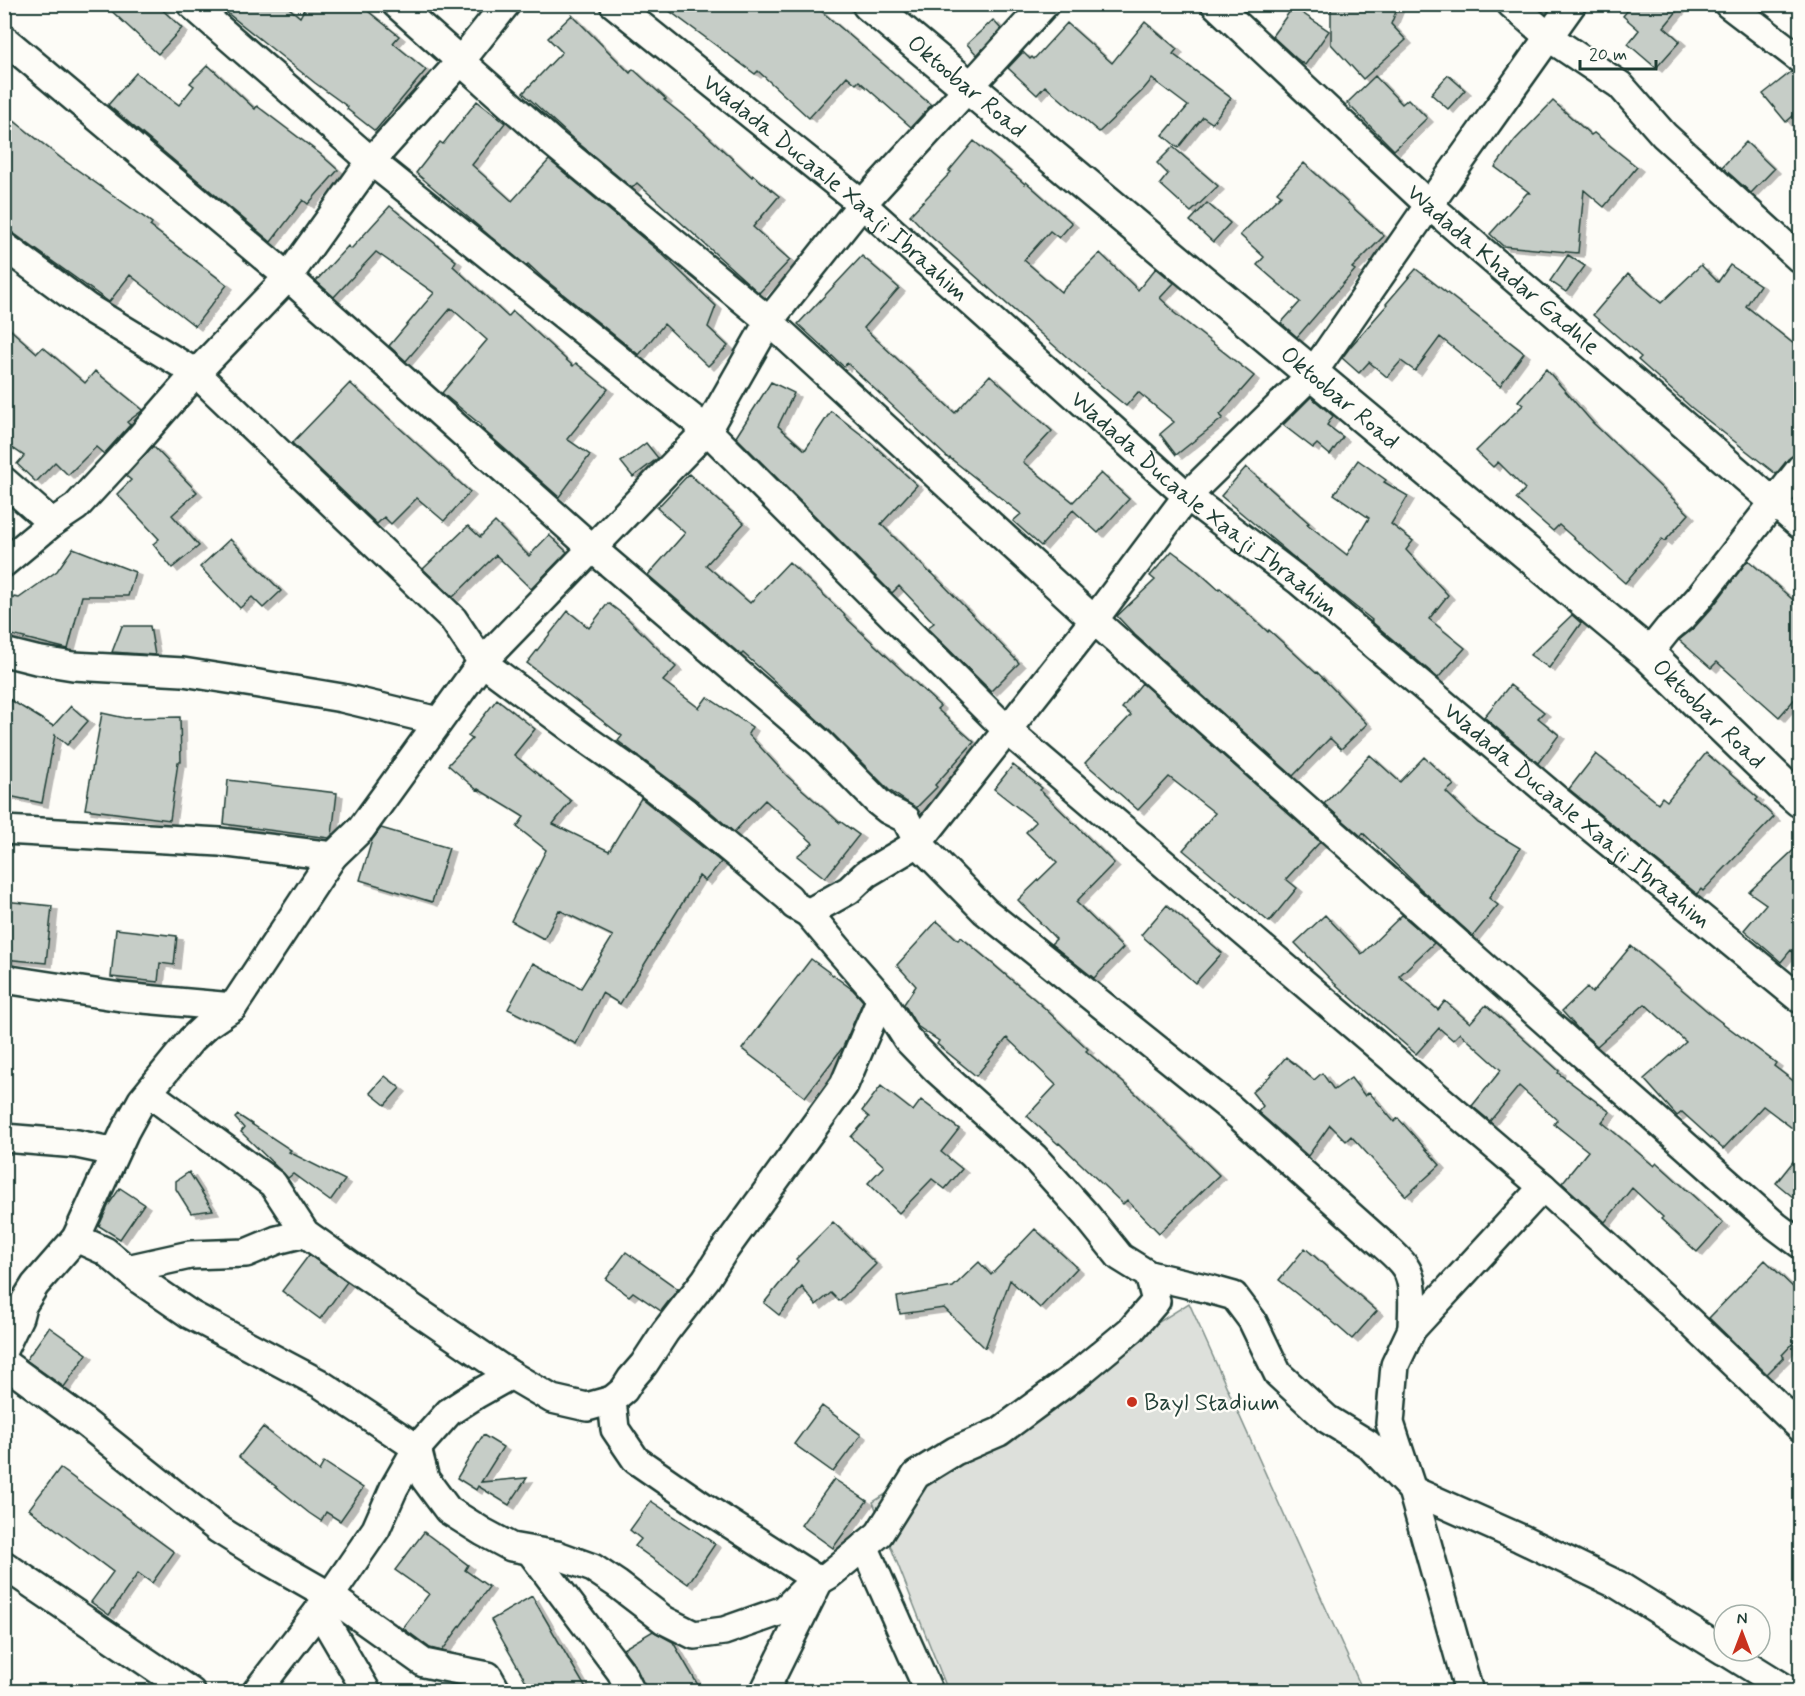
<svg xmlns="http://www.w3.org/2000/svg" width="1805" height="1696" font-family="Mynerve,sans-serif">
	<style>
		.green { fill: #dde0db; stroke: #7e8e88; stroke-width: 1.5 }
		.building { fill: #c6cdc7; stroke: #1f3d34; stroke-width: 1.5; filter: url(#shadow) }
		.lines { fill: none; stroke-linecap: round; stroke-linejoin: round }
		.minor-casing { stroke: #1f3d34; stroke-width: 32 }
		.tertiary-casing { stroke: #1f3d34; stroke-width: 38 }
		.minor { stroke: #fdfcf7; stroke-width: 27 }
		.tertiary { stroke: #fdfcf7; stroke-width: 33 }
		.poi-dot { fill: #c8321e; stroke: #fdfcf7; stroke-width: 2 }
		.labels { text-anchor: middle; stroke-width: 5; stroke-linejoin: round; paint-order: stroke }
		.street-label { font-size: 24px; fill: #1f3d34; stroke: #fdfcf7 }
		.poi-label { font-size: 24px; fill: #1f3d34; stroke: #fdfcf7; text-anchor: start }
	</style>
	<defs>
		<filter id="shadow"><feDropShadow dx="6" dy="4" stdDeviation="0" flood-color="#0004"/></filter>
	</defs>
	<rect width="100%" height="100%" fill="#fdfcf7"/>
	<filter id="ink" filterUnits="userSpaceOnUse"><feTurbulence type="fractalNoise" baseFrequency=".0167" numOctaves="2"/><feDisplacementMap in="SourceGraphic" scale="12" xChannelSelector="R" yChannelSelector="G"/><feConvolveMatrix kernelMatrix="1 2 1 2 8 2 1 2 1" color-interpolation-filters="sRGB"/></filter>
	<g filter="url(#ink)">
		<path class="green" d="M1189,1303l174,388h-415l-75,-189z"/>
		<path class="building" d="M104,4h52l26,24 -24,26z
			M216,4h68l16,13 7,-13h52l40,32 -6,7 33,27 -51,61 -28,-22 1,-2 -33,-24z
			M660,4h153l118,101 -20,22 -52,-46 -3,3 -9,-8 -38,42 -51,-47 -3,3z
			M1331,4h68l-8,20 15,16 -43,39 -32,-35z
			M1633,4h50l-19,23 16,14 -24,27 -28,-24 11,-14 -16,-14z
			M1293,7l36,24 -24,34 -9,-7 -24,-22z
			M572,15l58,58 3,-4 33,30 -2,1 35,28 53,49 1,-2 26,21 -26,31 37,33 -31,33 -122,-110 -5,5 -62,-52 -47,-43 39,-41 -14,-14z
			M993,20l8,9 -24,26 -10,-11z
			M1145,22l32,27 -4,5 58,44 -19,25 -9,-6 -25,31 -15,-13 25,-29 -36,-27 -10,12 -43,41 -54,-46 -8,9 -29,-27 15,-16 7,7 2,-2 2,2 33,-36 45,40z
			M208,65l47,44 2,-3 62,47 19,17 -30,34 -5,-4 -32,42 -163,-137 28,-32 43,32 15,-19 -4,-3z
			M1791,72l9,2v36l-14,12 -23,-28z
			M1448,75l17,15 -17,19 -17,-15z
			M1375,76l27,28 6,-5 19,19 -33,32 -47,-47z
			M477,101l28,22 -33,42 40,36 37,-41 113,94 54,52 -8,21 20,19 -20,20 -44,-42 -25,31 -96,-77 -15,-14 -1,2 -36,-29 -75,-64 24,-31 3,2z
			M1553,101l38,34 3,-2 43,34 -33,40 -20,-17 -6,63 -75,-7 -13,-12 37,-41h3l-35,-26 20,-27z
			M4,113l58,46 90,64 -2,3 77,59 -32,41 -65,-51 -21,27 -96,-69 -9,-3z
			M974,141l51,43 1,-2 46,41 -13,15 -9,-7 -26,29 37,32 39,-39 38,37 18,-22 18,15 -14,15 14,13 -1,1 81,64 -34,39 3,3 -47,37 -16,-21 14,-12 -36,-30 -12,14 -58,-48 -139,-123 -19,-20 41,-43 -2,-1z
			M1746,142l28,27 -23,24 -29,-26z
			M1173,147l45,39 -27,26 -31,-28 8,-10 -11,-11z
			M1304,163l80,73 -32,32 3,2 -58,67 -16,-14 19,-21 -43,-37 7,-8 -24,-22 41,-40 -4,-3z
			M1207,203l23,20 -17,19 -23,-21z
			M390,206l66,55 -3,5 55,51 5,-6 60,55 3,-3 32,26 -41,50 23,16 -31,42 -79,-70 1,-2 -39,-32 45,-53 -36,-32 -45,53 -17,-15 45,-53 -58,-41 -42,45 -18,-16 32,-35 3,3z
			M1568,255l17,11 -19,26 -16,-11z
			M862,256l37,32 -35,40 91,85 35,-38 62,56 -29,31 50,40 28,-29 28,26 -31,34 -25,-23 -32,36 -28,-25 8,-7 -71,-56 -1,1 -102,-96 -3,4 -46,-43z
			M1701,265l17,17 12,-17 30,20 -14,21 54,43v101l-3,4 -9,5 -12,15 -84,-66 -54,-48 3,-3 -48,-42 35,-41 33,29z
			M1416,269l108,84 -24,33 -60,-49 -25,34 -14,-10 -14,16 -18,-15 -10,11 -17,-15 9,-12 36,-41 -1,-1z
			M4,324l33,29 6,-6 42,36 10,-12 48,39 -16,12 3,3 -26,29 -8,-7 -28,28 -13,-13 -19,20 -19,-18 7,-8 -20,-14z
			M1546,369l47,54 96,91 -24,27 -3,-2 -37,44 -66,-58 -6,6 -37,-32 9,-10 -27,-27 -5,5 -17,-16 47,-46 -5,-4z
			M771,382l23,11 -16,33 27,24 26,-39 36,28 50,46 -36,39 49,49 1,-1 88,91 -28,28 -64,-63 7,-5 -35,-37 -7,7 -156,-156z
			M350,383l120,109 -26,29 -27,-23 -26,26 -7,-7 -7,7 -85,-81z
			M1311,397l22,19 -6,9 16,12 -13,18 -13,-11 -4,4 -30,-23z
			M646,443l12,15 -25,19 -12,-15z
			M153,446l44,46 -25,23 27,31 -27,22 -19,-24 6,-5 -42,-45 14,-14 -5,-4z
			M1358,460l28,20 -2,2 24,14 -17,28 22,17 -7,9 42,45 -19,24 36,29 -27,30 -67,-57 1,-1 -81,-65 -70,-59 25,-29 63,56 -2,1 40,31 22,-37 -35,-24z
			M689,474l55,49 -38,42 44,38 39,-41 56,53 -1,1 96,90 -3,3 37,33 -39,43 2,2 -21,21 -27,-18 -59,-59 -87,-78 -2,2 -93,-80 37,-42 -28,-25z
			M495,522l34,34 20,-21 18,17 -36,37 -35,-34 -43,42 -30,-28 45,-43 12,11z
			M230,539l51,52 -18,17 -11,-11 -12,11 -40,-41z
			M73,548l62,24 -7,24h-46l-14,53 -64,-16v-20l10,-16 5,1 38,-27z
			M1172,551l21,16 26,23 1,-2 48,44 1,-2 47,43 1,-1 50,52 -26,25 -11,-11 -37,38 -158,-141 -18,-19 38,-36 -5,-4z
			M1748,560l52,46v87l-21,24 -62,-55 -6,6 -32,-28 15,-12 17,-19z
			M608,603l17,13 51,51 -13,14 36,27 8,-11 45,30 -4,7 39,42 53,47 1,-1 18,13 -34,43 -28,-22 16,-13 -48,-43 -31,32 -36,-31 -80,-60 4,-5 -95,-73 41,-52 21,17z
			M1572,615l9,8 -32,45 -19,-13z
			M122,626h28l5,29 -43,-3z
			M1142,683l178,159 -34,37 11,9 -28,34 -86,-72 32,-37 -46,-36 -31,33 -53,-47 46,-48 -9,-7z
			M1510,685l34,27 -6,6 21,17 -21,28 -54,-46z
			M4,696l49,30 18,-20 17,15 -21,24 -12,-10 -13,68 -38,-8v-24l5,-24 -5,-3z
			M497,699l38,30 -21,26 57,46 -18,23 56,27 32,-53 80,64 -16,19 -6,-5 -79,128 -18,-11 -26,51 -68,-35 25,-46 48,25 32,-52 -54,-26 -15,29 -33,-18 35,-71 -29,-23 7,-10 -46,-28 -1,1 -29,-25 24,-26 -4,-3z
			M102,713l23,5 55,-1 1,45h-3l-8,58 -85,-11z
			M1706,753l52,45 -2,2 18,17 -71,74 -2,-2 -4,5 -128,-105 27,-35 62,49 4,-6 5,4z
			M1370,755l30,27 24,-25 30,28 -8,7 32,31 42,25 -31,50 9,7 -25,31 -52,-47 -58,-56 -2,3 -37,-32z
			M1013,765l29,23 -2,2 74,73 -38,39 47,46 -29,30 -43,-34 5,-5 -38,-39 39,-38 -31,-30 10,-10 -42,-33z
			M228,780l109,13 -5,42 -3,3 -105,-14z
			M381,828l68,20 -17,54 -72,-22 12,-40z
			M1800,844v114l-9,-8 -10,12 -37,-32 22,-26 -17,-12z
			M4,901l48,5 -6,57 -42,-4z
			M1167,905l55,48 -27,30 -54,-48z
			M1325,915l37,39 40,-39 32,28 -35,33 39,34 7,-9 25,22 16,-18 73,66 -1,2 52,39 -8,10 52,44 3,-3 66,60 -26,29 -36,-33 2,-2 -31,-29 -27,34 -43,-39 26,-32 -34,-27 3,-4 -38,-34 -29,35 -18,-15 29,-36 -41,-37 -7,7 -14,-12 -23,26 -82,-71 -39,-40z
			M937,921l21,19 3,-3 78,66 49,46 -2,2 47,40 86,84 -60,58 -32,-33 -4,4 -64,-61 -1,1 -31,-28 29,-31 -49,-47 -31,38 -39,-32 2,-3 -22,-15 -13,-22 12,-18 -19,-21z
			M116,929l61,7 -3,29 -14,-2 -2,19 -47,-5z
			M1631,946l82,70 63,47 -2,3 26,20v48l-37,-28 -40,43 -41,-37 -5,4 -33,-37 42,-37 -41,-38 -48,42 -18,-16 -17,-19 25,-24 5,6z
			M811,959l42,31 10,11 -20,46 -38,50 -63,-48z
			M1286,1057l28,23 8,-7 12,17 17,-12 14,18 4,-4 25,30 4,-4 42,47 -34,31 -55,-60 -5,5 -16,-16 -22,31 -50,-44 5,-6 -11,-14 17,-15z
			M385,1076l15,12 -15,17 -15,-12z
			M881,1086l32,25 8,-11 38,29 -18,23 21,17 -17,20 -13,-10 -33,34 -31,-30 16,-17 -33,-29 18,-20 -7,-6z
			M238,1115l53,35 -2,2 56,28 -15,21 -37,-27 -5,4 -47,-46 3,-4 -9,-10z
			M1800,1153v50l-24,-20z
			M189,1172l24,38 -22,3 -15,-24v-8z
			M120,1188l24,16 -24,35 -21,-13 10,-22z
			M833,1222l43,42 -37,37 -8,-8 -15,12 -14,-18 -23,28 -15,-12 34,-42 -2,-2z
			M1035,1229l42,39 -37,40 -30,-28 -25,68 -41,-40 -44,6 -3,-17 56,-10 26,-25 12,13z
			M1305,1248l72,63 -25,28 -34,-30 -1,1 -38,-30z
			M626,1252l52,37 -17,22 -28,-19 -4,4 -23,-17z
			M309,1255l38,27 -27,37 -38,-28z
			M1765,1260l35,34v42l-18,19 2,2 -17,17 -58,-56z
			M49,1327l38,27 -23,33 -38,-27z
			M822,1406l39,29 -28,37 -39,-28z
			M263,1427l56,44 5,-9 39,26 -23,33 -14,-9 -5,9 -12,-8 -70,-56z
			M483,1435l20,12 -22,35 46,-4 -18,27 -31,-19 -2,4 -19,-12z
			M60,1468l114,84 -22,31 -14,-10 -29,42 -18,-13 22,-30 -84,-63z
			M834,1479l33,22 -34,47 -32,-23z
			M651,1501l64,43 -27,40 -53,-38 6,-7 -11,-9z
			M424,1532l44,33 -3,5 24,17 -47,64 -12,-3 -27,-20 26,-34 -34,-24z
			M532,1596l56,96h-56l-41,-72z
			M653,1631l20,11 29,50h-55l-12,-27 -12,-16z"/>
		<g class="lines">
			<g class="minor-casing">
				<g id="minor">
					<path d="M191,4l180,157 336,269 300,300 536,457 125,114 132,126"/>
					<path d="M396,4l157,139 216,178 325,299 682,606 24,18"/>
					<path id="s1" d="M614,4l248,200 325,292 112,85 256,217 245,201"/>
					<path id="s2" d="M1215,4l214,201 371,320"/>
					<path d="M1511,4l39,34 70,47 44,50 136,124"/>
					<path d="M1728,4l72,55"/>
					<path d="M4,39l284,238 305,272 227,194 58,59 10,8 18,9 12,24 67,68 244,196 152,136c8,7 18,15 24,24 11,16 7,43 7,62"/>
					<path d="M4,246l84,62 108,65 257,246 29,43 101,75 50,35 55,42 101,84 5,7 14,8 31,37 42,48 26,41 30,31 97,87 53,59 33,41 29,18 60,14 25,7 18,24 26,54 49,45 41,25 44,46 108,48 98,47 106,66"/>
					<path d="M4,481l48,42"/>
					<path d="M4,563l48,-40 24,-16 60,-65 60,-69 92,-96 83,-116 89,-99 46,-58"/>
					<path d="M4,652l32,8 37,6 110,6 70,11 89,15 96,23"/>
					<path d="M1648,654l20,-25 14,-12 17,-19 101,-129"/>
					<path d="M4,830l216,12 113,14"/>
					<path d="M808,913l41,-23 17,-16 52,-31 176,-223 93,-124 125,-122 117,-169 143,-201"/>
					<path d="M4,979l117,18 112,10"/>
					<path d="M149,1093l124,91 32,49 46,33 160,109"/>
					<path d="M4,1138l73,6 38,8"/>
					<path d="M76,1238l29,13 35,29 51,35 128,68 98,65 8,31 23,31 35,22 28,15 46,8 36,13 24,16 47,36 30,15 30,-4 60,-21 21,-21 24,-14 50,-41 37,-59 39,-24 44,-19 80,-59 53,-44 24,-28 -7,-26"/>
					<path d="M127,1269l63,-14 56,-2 31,-13 28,-7"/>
					<path d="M4,1348l15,-31 3,-11 13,-21 41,-47 49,-107 17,-31 49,-60 17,-16 25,-17 100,-151 28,-27 121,-167 225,-232 62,-109 93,-117 183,-200"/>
					<path d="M4,1363l79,58 135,108 51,32 61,35 94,67 64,13 9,16"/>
					<path d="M612,1400l3,29 21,31 68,47 115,74 -55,111"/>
					<path d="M864,1546l65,146"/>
					<path d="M530,1551l91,121 10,20"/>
					<path d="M4,1565l187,127"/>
					<path d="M319,1610l48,82"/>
					<path d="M1725,1651l66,41"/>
					<path d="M256,1692l74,-96 37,-54 9,-13 18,-41 23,-40 32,-36 28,-18 34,-19 41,24 35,8 25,-7 12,-10 7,-11 13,-15 21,-32 41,-53 17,-27 121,-167 37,-87"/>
					<path d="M1469,1692l-57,-202 -22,-67 5,-58 17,-36 131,-142"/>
				</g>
			</g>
			<g class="tertiary-casing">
				<g id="tertiary">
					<path id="s3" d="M869,4l779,650 136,132 16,14"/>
				</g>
			</g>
			<use href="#minor" class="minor"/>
			<use href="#tertiary" class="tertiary"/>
		</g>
	</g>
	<circle class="poi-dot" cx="1132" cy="1402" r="6"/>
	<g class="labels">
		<g class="street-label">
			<text dy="8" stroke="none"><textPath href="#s3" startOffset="128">Oktoobar Road</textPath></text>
			<text dy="8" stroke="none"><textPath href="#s1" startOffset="288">Wadada Ducaale Xaaji Ibraahim</textPath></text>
			<text dy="8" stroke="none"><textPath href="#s2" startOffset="392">Wadada Khadar Gadhle</textPath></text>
			<text dy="8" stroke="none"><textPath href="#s3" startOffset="614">Oktoobar Road</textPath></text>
			<text dy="8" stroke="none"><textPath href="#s1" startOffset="774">Wadada Ducaale Xaaji Ibraahim</textPath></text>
			<text dy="8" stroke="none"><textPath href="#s3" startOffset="1100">Oktoobar Road</textPath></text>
			<text dy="8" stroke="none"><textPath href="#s1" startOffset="1260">Wadada Ducaale Xaaji Ibraahim</textPath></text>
		</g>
		<g class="poi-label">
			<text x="1144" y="1410">Bayl Stadium</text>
		</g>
	</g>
	<rect width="1805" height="1696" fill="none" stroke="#fdfcf7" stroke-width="24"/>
	<rect x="12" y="12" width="1781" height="1672" fill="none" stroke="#1f3d34" stroke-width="2" filter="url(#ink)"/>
	<g transform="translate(1742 1633)"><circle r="28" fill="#fdfcf7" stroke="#a4b0a9" stroke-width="1.5"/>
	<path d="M0-4.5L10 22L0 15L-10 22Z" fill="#c8321e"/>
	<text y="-9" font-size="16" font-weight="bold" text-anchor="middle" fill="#1f3d34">N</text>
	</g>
	<path d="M1580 60v9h76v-9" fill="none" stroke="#1f3d34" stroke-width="3"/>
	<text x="1589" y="60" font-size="18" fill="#1f3d34" stroke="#fdfcf7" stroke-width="4.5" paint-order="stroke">20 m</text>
</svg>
